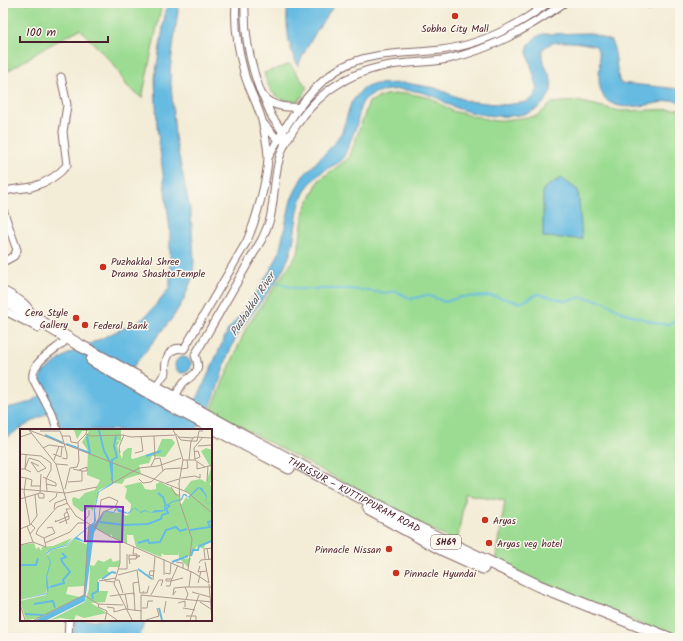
<svg xmlns="http://www.w3.org/2000/svg" width="683" height="641" font-family="Kalam,sans-serif">
	<style>
		.green { fill: #9cdc92; stroke: #737e5e }
		.water { fill: #66bbe2; stroke: #586d86 }
		.lines { fill: none; stroke-linecap: round; stroke-linejoin: round }
		.stream { stroke: #66bbe2; stroke-width: 2 }
		.minor-casing { stroke: #856767; stroke-width: 9 }
		.secondary-casing { stroke: #856767; stroke-width: 11 }
		.primary-casing { stroke: #856767; stroke-width: 13 }
		.minor { stroke: #fff; stroke-width: 7 }
		.secondary { stroke: #fff; stroke-width: 9 }
		.primary { stroke: #fff; stroke-width: 11 }
		.poi-dot { fill: #c8321e; stroke: #fbf7ec; stroke-width: 1.5 }
		.labels { text-anchor: middle; stroke-width: 3; stroke-linejoin: round; paint-order: stroke }
		.shield { fill: #fbf7ec; stroke: #7f6065; stroke-width: 1 }
		.shield-label { font-size: 9px; font-weight: bold; fill: #4a1f2b }
		.poi-label { font-size: 10px; fill: #4a1f2b; stroke: #fbf7ec; text-anchor: start }
		.street-label { font-size: 10px; fill: #4a1f2b; stroke: #fbf7ec }
		.water-label { font-size: 11px; font-style: italic; fill: #54566b; stroke: #fbf7ec }
		.inset-river { fill: none; stroke: #66bbe2; stroke-width: 2 }
		.inset-road { fill: none; stroke: #af9a92; stroke-width: 1 }
		.view { fill: #7b2cbf; fill-opacity: 0.15; stroke: #7b2cbf; stroke-width: 2 }
		.inset-edge { fill: none; stroke: #4a1f2b; stroke-width: 2 }
	</style>
	<rect width="100%" height="100%" fill="#fbf7ec"/>
	<filter id="ink" filterUnits="userSpaceOnUse"><feTurbulence type="fractalNoise" baseFrequency=".025" numOctaves="2"/><feDisplacementMap in="SourceGraphic" scale="8" xChannelSelector="R" yChannelSelector="G"/><feConvolveMatrix kernelMatrix="1 2 1 2 8 2 1 2 1" color-interpolation-filters="sRGB"/></filter>
	<filter id="wash" filterUnits="userSpaceOnUse"><feTurbulence type="fractalNoise" baseFrequency=".012" numOctaves="4" result="noise"/><feDisplacementMap in="SourceGraphic" scale="16" xChannelSelector="R" yChannelSelector="G"/><feGaussianBlur stdDeviation="0.9" result="paint"/><feColorMatrix in="noise" values="0 0 0 0 0 0 0 0 0 0 0 0 0 0 0 0 0 1.4 0 .05"/><feComposite in="paint" operator="in"/></filter>
	<g filter="url(#wash)">
		<rect width="100%" height="100%" fill="#f3ecd6"/>
		<path class="green" d="M3,3h159l-20,95 -15,-12 -13,-21 -34,-36 -32,17 -45,28z
			M290,64l17,24c-2,3 -4,8 -7,11 -3,3 -7,3 -11,2 -17,-3 -20,-13 -25,-28z
			M406,93l25,5 21,13 43,10 42,-5 15,-13 25,-2 43,10 60,-2v529h-6l-178,-75 9,-63 -40,-6 -8,49 -246,-132 35,-83 52,-75 6,-42 15,-31 30,-22 20,-56 16,-7z"/>
		<path class="water" d="M167,3h12l-9,67 5,67 16,78 3,44 -1,17 -9,23 -11,18 -41,51 19,29 27,19 20,-19 30,-67 23,-29 23,-37 5,-11 12,-53 7,-15 5,-9 29,-30 10,-14 9,-29 12,-15 13,-4 30,-1 29,5 32,13 38,4 21,-3 7,-4 5,-9 -11,-37 2,-8 7,-7 7,-3 47,-1 21,8c7,14 4,28 9,42l60,6v13l-6,-2c-27,4 -74,21 -75,-21 0,-12 3,-22 -3,-33 -12,-3 -53,-11 -54,8 -1,8 7,17 9,26 3,17 -11,30 -27,34 -20,5 -48,1 -68,-6 -7,-2 -13,-8 -21,-11 -17,-8 -43,-10 -60,-4 -20,8 -14,22 -20,37 -2,4 -11,27 -12,29 -5,5 -12,7 -18,11 -7,4 -14,12 -19,19 -13,22 -8,48 -18,70 -15,35 -47,60 -60,96 -9,25 -14,55 -33,75h-133l-8,-21 -38,22 -13,10v-32c19,-5 27,-4 43,-18l-6,-12 2,-6 24,-18 77,-36 19,-21 8,-11v-57l-13,-104 -2,-48z
			M288,3h48c-15,20 -28,40 -38,63 -10,-19 -13,-42 -10,-63z
			M561,178l17,12 4,49 -39,-2v-48z
			M175 365a8 8 0 1 1 16 0a8 8 0 1 1-16 0Z
			M75,620h70l-6,18h-66z"/>
		<g class="lines">
			<path class="stream" d="M274,282l24,7h52l36,4 10,-2 15,8 16,-4 18,7 16,-5 33,-1 26,7 18,-9 28,7 16,-4 23,5 17,10 37,12h10l11,-5"/>
		</g>
	</g>
	<g filter="url(#ink)">
		<g class="lines">
			<g class="minor-casing">
				<path id="minor" d="M245,3c-1,31 5,61 16,90 8,14 25,15 39,14
					M649,4v-1
					M264,98l8,19 13,18
					M263,123l14,16 5,1
					M268,158c17,-33 41,-72 74,-91 29,-16 67,-13 99,-17 40,-5 75,-23 107,-47
					M3,192c10,-4 19,-3 29,-5 13,-4 26,-11 35,-22l-4,-33 4,-27 -6,-28
					M3,210l14,40 -3,6 -11,6
					M3,290c13,8 25,12 30,27
					M3,310l35,18
					M156,386l10,-14c-2,-11 3,-27 18,-23l63,-108c9,-21 20,-60 21,-83 0,-10 -3,-23 -5,-33 -3,-17 -13,-33 -18,-49 -6,-22 -11,-50 -9,-73
					M175,397c3,-5 6,-13 10,-16 12,-8 16,-11 10,-26l67,-116c3,-7 6,-13 8,-20 6,-26 3,-55 17,-79 23,-40 52,-65 98,-74 20,-4 42,-3 63,-7 44,-10 79,-30 116,-56
					M57,430l-4,-14 -20,-37c-3,-16 19,-27 30,-36
					M68,638l1,-18"/>
			</g>
			<g class="secondary-casing">
				<path id="secondary" d="M648,637v1"/>
			</g>
			<g class="primary-casing">
				<g id="primary">
					<path id="s1" d="M3,299l78,47 151,83 186,99 121,58 130,52"/>
					<path d="M92,360l85,49 112,59"/>
					<path d="M368,509l73,40 42,19"/>
				</g>
			</g>
			<use href="#minor" class="minor"/>
			<use href="#secondary" class="secondary"/>
			<use href="#primary" class="primary"/>
		</g>
	</g>
	<g class="poi-dot">
		<circle cx="455" cy="16" r="4"/>
		<circle cx="103" cy="267" r="4"/>
		<circle cx="76" cy="318" r="4"/>
		<circle cx="85" cy="325" r="4"/>
		<circle cx="485" cy="520" r="4"/>
		<circle cx="489" cy="543" r="4"/>
		<circle cx="389" cy="549" r="4"/>
		<circle cx="396" cy="573" r="4"/>
	</g>
	<g class="labels">
		<rect class="shield" x="431" y="535" width="30" height="14" rx="3"/>
		<g class="shield-label">
			<text x="446" y="545">SH69</text>
		</g>
		<g class="poi-label">
			<text x="455" y="32" text-anchor="middle">Sobha City Mall</text>
			<text x="111" y="265">Puzhakkal Shree<tspan x="111" dy="12">Drama ShashtaTemple</tspan></text>
			<text x="68" y="316" text-anchor="end">Cera Style<tspan x="68" dy="12">Gallery</tspan></text>
			<text x="93" y="329">Federal Bank</text>
			<text x="493" y="524">Aryas</text>
			<text x="497" y="547">Aryas veg hotel</text>
			<text x="381" y="553" text-anchor="end">Pinnacle Nissan</text>
			<text x="404" y="577">Pinnacle Hyundai</text>
		</g>
		<g class="street-label">
			<text dy="4" stroke="none"><textPath href="#s1" startOffset="402">THRISSUR – KUTTIPPURAM ROAD</textPath></text>
		</g>
		<g class="water-label">
			<text transform="translate(252 304) rotate(-57)" y="4">Puzhakkal River</text>
		</g>
	</g>
	<g transform="translate(20 429)">
		<rect width="192" height="192" fill="#f3ecd6"/>
		<path d="M54,1h47v11l-6,-1 5,2 -3,4 5,13 1,-7 5,-4h4l-1,10 2,1 24,-8 5,-12h10l3,4 -10,14 -13,-1 -3,7 -10,2 2,9 -16,5 -3,5 -8,-1 -15,7 -6,21 -3,-3 -8,4 -9,-7 -1,-6 2,-2 5,2 6,-6 10,-3 5,-10 -13,-5 1,-24 -6,-9 7,-11h-7l-5,8zM186,19l6,2v30l-2,4 2,4v53l-7,3 -1,5 -7,-3 -6,10h-7v3l7,-1 -3,9 -9,-9 -1,-7v4h-14l-2,-2 -1,4 -25,-10 -3,-12h-6v9l-15,-7v-3l-2,2 -14,-7 9,-17 18,1 3,3 4,-2 1,-10 -6,-6 2,-9 -3,-3 17,-4 4,7 6,1 5,-1v-5l4,-2 11,6 8,8 1,8h2l4,-7 2,2 4,-4 -8,-5 7,-9 9,-2 6,3 5,-14 -10,-17zM52,109l-6,7 -16,4 -4,3 1,4 4,-6 15,-3 8,-8 14,6 -4,41 -16,1 -2,7 14,3 -39,21 -15,2 -6,-19 26,-6 3,-8 -1,-4 -2,10 -26,7v-55l14,-2 2,6 3,-2 2,4 1,-4 11,-1zM91,129l2,4 7,-2 -1,7h-10l-2,4 4,2 -13,7v11h10l-3,11 -14,1 16,10 -23,5 -8,-3 -2,5 -13,-2 -11,2 35,-18 4,-13 1,-24 4,1 4,-6 6,2z" fill="#9cdc92"/>
		<path d="M89,32l2,1 2,9v13l-14,8 -4,18 1,11 -4,6 12,-15 3,-1 7,1 1,-3 2,-1 11,5 5,-5h3l4,4 5,-2 6,3 4,-3h9v-4l9,-5 8,-2 2,-5h3l2,3 10,-10 4,1 5,8 -2,8 7,-2v7l-1,-6 -6,1 1,-8 -7,-8 -10,10 -5,-3 -2,5 -9,2 -8,5v4l-5,1 -10,1 -5,-2 -4,2 -7,-5 -5,6 -11,-2 -1,-3 -3,4 -9,-1 -11,21 -9,68 -38,19h-11l48,-25 3,-52 -13,-4 -8,7 -15,4 -4,4 4,8 -4,15 2,11 -2,6 -27,6 27,-7 -1,-16 4,-15 -4,-9 4,-4 16,-4 28,-23v-12l4,-18 14,-9zM68,99l-1,15 -10,-6z" fill="#66bbe2" fill-rule="evenodd"/>
		<path class="inset-river" d="M79,1l5,21 6,11M25,6l18,8M46,15l12,4M59,20l11,4 -3,-17M126,27l15,-5M92,41v-10l5,-3 -3,-11 2,-10M138,64l5,4 3,9M80,93l24,3 24,-1 13,-5 1,-4 6,-2 -2,-4 4,-4M170,101l20,-3 -2,-5 4,-1M118,114l10,-3 1,3 11,-1 6,-12 10,-3 4,4 7,-2M171,127l2,-6h5l1,-4 13,-5M152,133l16,-6M0,136h16l2,-7M118,140l14,10M82,150l10,-7 4,1M30,158l14,-4 -1,-3 7,-8 -7,-9 -2,-4 5,-2 -4,-4M73,170l-1,-5 6,-3v-9M14,175l19,-3 2,7M139,179l3,12M5,185l18,1"/>
		<path class="inset-road" d="M9,1l27,34 11,39 9,13 33,20 85,37 15,10M9,1l158,62 25,21M67,1l-1,4 5,2 32,-1 8,2 45,-2 -3,-5M20,2h20l2,5M156,5l5,6 10,1 3,-4 18,1M156,7l7,24 -4,23 1,20 12,36 -4,31M0,8l12,-4M158,8l16,1M171,12h6l2,-10h4M178,17l14,-1M23,19l6,-3 15,2M174,23l4,-1 2,6 -5,2M100,24l-1,-6 5,-12M115,24l8,-2 -2,-14M0,25l21,2 10,7v7l-5,9 1,12M33,25l8,3 1,-10M6,26l-1,14 6,3M42,29l5,1v-5l-5,-18h8l1,6 7,1M135,30l5,-1 3,13M34,31l5,-14M163,31h12l10,7 7,-2M169,31l2,-19M175,31l-1,-12 9,-11M177,33v7l8,-2M36,35l12,1M131,37l4,-8 -1,-22M50,39l7,-1 2,-6 -1,-19 8,-8M0,40h5l4,-11 10,3 7,7 -8,4 -7,-10 8,4M161,40l7,-1 -1,-8M59,41l8,-3v4h-5M0,48l6,1 -2,14 6,33 -10,4M23,48l13,6v3l-10,-2M6,49l6,2 -1,6h10M91,49l2,5 26,-15 19,-2 23,-8M161,49l14,-2 5,2v-4M119,50l4,4 8,-1 14,-13 16,-1M187,52l1,-15M48,53l14,-1v-10l-9,-2M146,54l13,-4M151,58l5,8h4M0,60l46,4M45,60l5,-21M46,64l31,-6M18,65l1,4h5v-4l-4,-1M0,70l20,-6 1,-19M29,73l7,-5 1,-4M34,80l1,-6 11,-4M47,83l-3,2 3,10M36,91l-1,2 14,-6 -3,-7h4M64,92l5,-6v-5M39,94l10,-4v-3M10,96l7,-9 -2,-21M7,97l6,16M74,98l5,-9 2,-18 8,-3 9,4 -3,6 -12,5 -8,16M10,105l5,-6 -4,-4M24,109l11,-5 -3,-6 -5,1M100,112v22l-6,21 18,36M25,114l-1,-5 -8,-4 2,-5 19,-22 11,-4M0,116l13,-3 13,5 -1,-4 25,-11 8,-9h7M187,119l2,12M109,130v-4l11,1 -4,2M185,130l-1,-10 8,-1M156,133l7,1v5M185,133l4,21M179,134l2,-3 11,-1M110,135l-1,-5h7l1,-5h-4l1,-7M180,137l-2,6 9,-1M99,140h8v-15M145,144l5,1 1,-11M98,146l19,-5 3,23h3M144,146v-16M134,147l-5,-1 1,-4h5M85,150v2l10,1M152,150h-6v2h5l7,-16M96,151h3l4,13M133,151l2,-24M79,152l17,-3M178,154l3,-12M189,155l3,36M146,157h4l1,-5 12,-3M165,158h27M169,158l2,-16M124,162l-1,2h4l2,-7M156,162l-3,4 1,-7 11,-1 3,7 -2,5M172,163l18,5M105,165l3,15M64,166l14,9 25,1M114,166l-1,-12 6,-1M121,166l71,7M131,166l8,-15h4l-2,6M90,167l24,-3 1,18M180,173l11,7M158,174l7,-2v6M0,175l5,16M79,175l-1,3 9,4 -2,9M87,178l7,1v4l11,-3M122,179h5l1,-7h5M163,179l12,2M105,180l17,2M87,184l10,7M144,184l2,-12M166,187h10v4M14,191l50,-25 5,-70M121,191v-25M126,191l13,-4 -2,-8M170,191l9,-25"/>
		<path class="view" d="M65,77l38,1 -1,35 -37,-1z"/>
		<rect width="192" height="192" class="inset-edge"/>
	</g>
	<rect width="683" height="641" fill="none" stroke="#fbf7ec" stroke-width="16"/>
	<path d="M20 36v6h88v-6" fill="none" stroke="#4a1f2b" stroke-width="2"/>
	<text x="26" y="36" font-size="12" fill="#4a1f2b" stroke="#fbf7ec" stroke-width="3" paint-order="stroke">100 m</text>
</svg>
